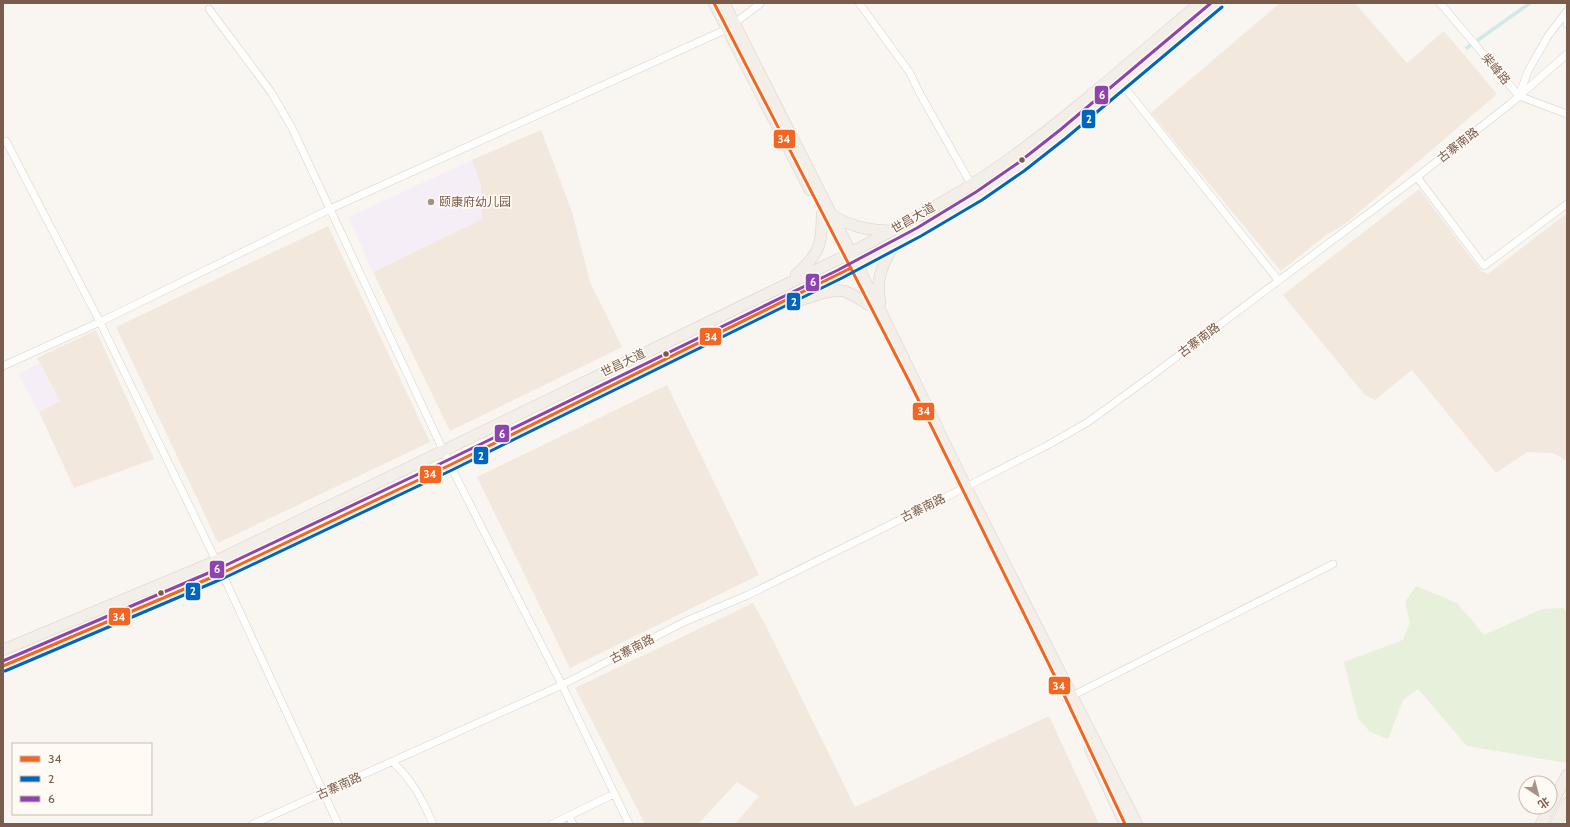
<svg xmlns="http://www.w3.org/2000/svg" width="1570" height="827" font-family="Cabin,'Noto Sans SC',sans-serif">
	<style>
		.residential { fill: #f2e8de }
		.education { fill: #f6eef6 }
		.green { fill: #e7f0db }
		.water { fill: #d0e8ea }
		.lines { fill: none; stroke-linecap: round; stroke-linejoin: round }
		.street-casing { stroke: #d7d1cb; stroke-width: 8 }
		.primary-casing { stroke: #dad1cc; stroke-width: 12 }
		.street { stroke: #fefefd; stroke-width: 7 }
		.primary { stroke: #f3eee8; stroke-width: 11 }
		.bus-1-casing { stroke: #fffaf3; stroke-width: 6 }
		.bus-2-casing { stroke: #fffaf3; stroke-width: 6 }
		.bus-3-casing { stroke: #fffaf3; stroke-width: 6 }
		.bus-1 { stroke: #f26522; stroke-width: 3 }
		.bus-2 { stroke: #0065bd; stroke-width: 3 }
		.bus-3 { stroke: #8e44ad; stroke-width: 3 }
		.bus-dot { fill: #7a5c4d; stroke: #fffaf3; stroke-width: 1.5 }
		.poi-dot { fill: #a69286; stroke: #fffaf3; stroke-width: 1.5 }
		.labels { text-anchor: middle; stroke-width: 3.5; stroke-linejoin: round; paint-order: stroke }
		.street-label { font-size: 12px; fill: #7a5c4d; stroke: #fffaf3 }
		.poi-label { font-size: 12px; fill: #7a5c4d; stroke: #fffaf3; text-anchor: start }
		.line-badge { stroke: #fffaf3; stroke-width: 1.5 }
		.badge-label { font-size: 11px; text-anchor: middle; font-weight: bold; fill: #fff }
	</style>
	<rect width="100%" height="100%" fill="#f9f5f0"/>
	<path class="residential" d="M1280,3h75l52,60 37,-32 53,63 -153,131 -18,10 -45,36 -130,-158z
		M541,130l31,82 18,70 32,65 -172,84 -77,-159 109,-53 -1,-33 -9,-26z
		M1419,189l62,82 7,3 79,-61v248l-14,-8 -26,-1 -31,21 -84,-103 -37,30 -10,-5 -82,-100z
		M328,226l102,216 -212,101 -102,-216z
		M96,330l58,129 -80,29 -35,-76 21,-11 -23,-43z
		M667,385l92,190 -189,93 -93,-191z
		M753,603l13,23 89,181 194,-91 50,108h-364l24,-28 -22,-14 -39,42h-53l-70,-136z"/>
	<path class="education" d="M472,160l9,26 1,33 -109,53 -25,-55z
		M39,363l21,38 -21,11 -21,-38z"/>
	<path class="green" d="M1416,586l41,17 27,32 58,-26 21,-1 4,4v151l-100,-17 -49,-57 -15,11 -15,39 -18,-7 -12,-14 -14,-56 59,-22 7,-18 -5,-20z"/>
	<path class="water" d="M1527,3h6l-66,47 -2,-3z"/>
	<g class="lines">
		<g class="street-casing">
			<path id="street" d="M859,3l51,70 9,19 52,92
				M1440,3l79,93 48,18
				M209,9l62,83 21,36 158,337 112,220 67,139
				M1567,16v8
				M1122,84l156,196
				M1519,96l9,-25 20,-35 19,-25
				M6,141l94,181 122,251 116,251
				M1417,177l67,89 83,-62
				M3,366l97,-44 230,-113 397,-180 34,-26
				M1066,699l267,-135
				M393,762c21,21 28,35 40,62
				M569,816l4,8
				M253,824l309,-139 122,-63 64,-27 214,-106 86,-44 40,-23 66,-48 263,-197 93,-73 57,-50
				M552,824l62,-30"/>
		</g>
		<g class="primary-casing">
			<path id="primary" d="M714,3l96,187
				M724,3l157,309 85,175 171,337
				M832,215c19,12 36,15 59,16
				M796,275c24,-22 26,-30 26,-62
				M795,302c13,-4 36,-14 49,-11 9,3 17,9 25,14
				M880,303c-4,-25 1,-35 13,-57
				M3,650l213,-89 629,-305c57,-31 117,-62 170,-101 64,-47 124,-101 185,-152
				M3,666l219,-93 228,-108 390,-191 79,-42 60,-36 42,-29 42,-33 156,-131
				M1090,749l35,75
				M1541,824l26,-49
				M1556,824l11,-21"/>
		</g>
		<use href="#street" class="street"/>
		<use href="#primary" class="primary"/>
		<g class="bus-1-casing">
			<path id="bus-1" d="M714,3l196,380 156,316 59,125
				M3,666l219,-93 228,-108 401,-197"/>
		</g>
		<g class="bus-2-casing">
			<path id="bus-2" d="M5,671l219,-93 228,-108 390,-192 79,-42 61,-36 42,-29 42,-33 156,-131"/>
		</g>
		<g class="bus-3-casing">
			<path id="bus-3" d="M3,661l217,-93 228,-108 390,-190 79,-42 59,-36 42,-29 42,-33 151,-127"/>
		</g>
		<use href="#bus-1" class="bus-1"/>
		<use href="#bus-2" class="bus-2"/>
		<use href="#bus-3" class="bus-3"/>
	</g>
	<g class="bus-dot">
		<circle cx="1022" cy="160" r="3.5"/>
		<circle cx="666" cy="354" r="3.5"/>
		<circle cx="161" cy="593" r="3.5"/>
	</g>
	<circle class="poi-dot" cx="431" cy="202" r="4"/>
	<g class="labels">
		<g class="street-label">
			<text transform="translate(1496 69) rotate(50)" y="4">柴峰路</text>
			<text transform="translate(1458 145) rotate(-38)" y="4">古寨南路</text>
			<text transform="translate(913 218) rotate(-30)" y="4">世昌大道</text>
			<text transform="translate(1199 340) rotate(-37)" y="4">古寨南路</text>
			<text transform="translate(623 363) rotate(-26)" y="4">世昌大道</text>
			<text transform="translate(923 508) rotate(-26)" y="4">古寨南路</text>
			<text transform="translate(632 649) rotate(-27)" y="4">古寨南路</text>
			<text transform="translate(339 786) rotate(-24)" y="4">古寨南路</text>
		</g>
		<g class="poi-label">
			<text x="439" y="206">颐康府幼儿园</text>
		</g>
	</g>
	<g class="line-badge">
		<rect x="1094" y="85" width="15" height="20" rx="4" fill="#8e44ad"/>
		<rect x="1081" y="109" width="15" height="20" rx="4" fill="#0065bd"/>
		<rect x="773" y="129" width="23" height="20" rx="4" fill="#f26522"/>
		<rect x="805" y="273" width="15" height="19" rx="4" fill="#8e44ad"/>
		<rect x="786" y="292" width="15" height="19" rx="4" fill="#0065bd"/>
		<rect x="699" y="327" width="23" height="19" rx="4" fill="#f26522"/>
		<rect x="912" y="402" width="23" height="19" rx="4" fill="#f26522"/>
		<rect x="494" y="424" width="16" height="19" rx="4" fill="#8e44ad"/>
		<rect x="473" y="446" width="16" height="19" rx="4" fill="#0065bd"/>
		<rect x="419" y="465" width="23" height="19" rx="4" fill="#f26522"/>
		<rect x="209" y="560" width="16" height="19" rx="4" fill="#8e44ad"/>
		<rect x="185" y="582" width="16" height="19" rx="4" fill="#0065bd"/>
		<rect x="108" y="607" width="23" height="19" rx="4" fill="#f26522"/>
		<rect x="1048" y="676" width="23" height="19" rx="4" fill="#f26522"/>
	</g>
	<g class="badge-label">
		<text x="1102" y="99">6</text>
		<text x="1089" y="123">2</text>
		<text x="784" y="143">34</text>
		<text x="813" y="286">6</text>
		<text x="794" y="306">2</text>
		<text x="711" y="341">34</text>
		<text x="924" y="415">34</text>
		<text x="502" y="438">6</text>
		<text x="481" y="460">2</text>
		<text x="430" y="478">34</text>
		<text x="217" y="573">6</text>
		<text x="193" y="595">2</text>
		<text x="119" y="621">34</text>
		<text x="1059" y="690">34</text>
	</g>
	<rect width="1570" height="827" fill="none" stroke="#7a5c4d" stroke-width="8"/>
	<rect x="12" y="743" width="140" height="72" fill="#fffaf3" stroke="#cabbb1"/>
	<rect x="20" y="756" width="20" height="6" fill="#f26522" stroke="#cabbb1"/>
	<text x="48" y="763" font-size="12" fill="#7a5c4d">34</text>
	<rect x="20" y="776" width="20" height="6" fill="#0065bd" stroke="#cabbb1"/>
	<text x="48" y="783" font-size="12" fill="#7a5c4d">2</text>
	<rect x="20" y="796" width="20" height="6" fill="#8e44ad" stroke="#cabbb1"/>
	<text x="48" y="803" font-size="12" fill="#7a5c4d">6</text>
	<g transform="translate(1538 795) rotate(144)"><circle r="19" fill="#fffaf3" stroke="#cabbb1"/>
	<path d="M0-3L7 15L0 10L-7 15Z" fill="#a69286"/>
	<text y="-6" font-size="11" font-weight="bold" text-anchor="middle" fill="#7a5c4d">北</text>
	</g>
</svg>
